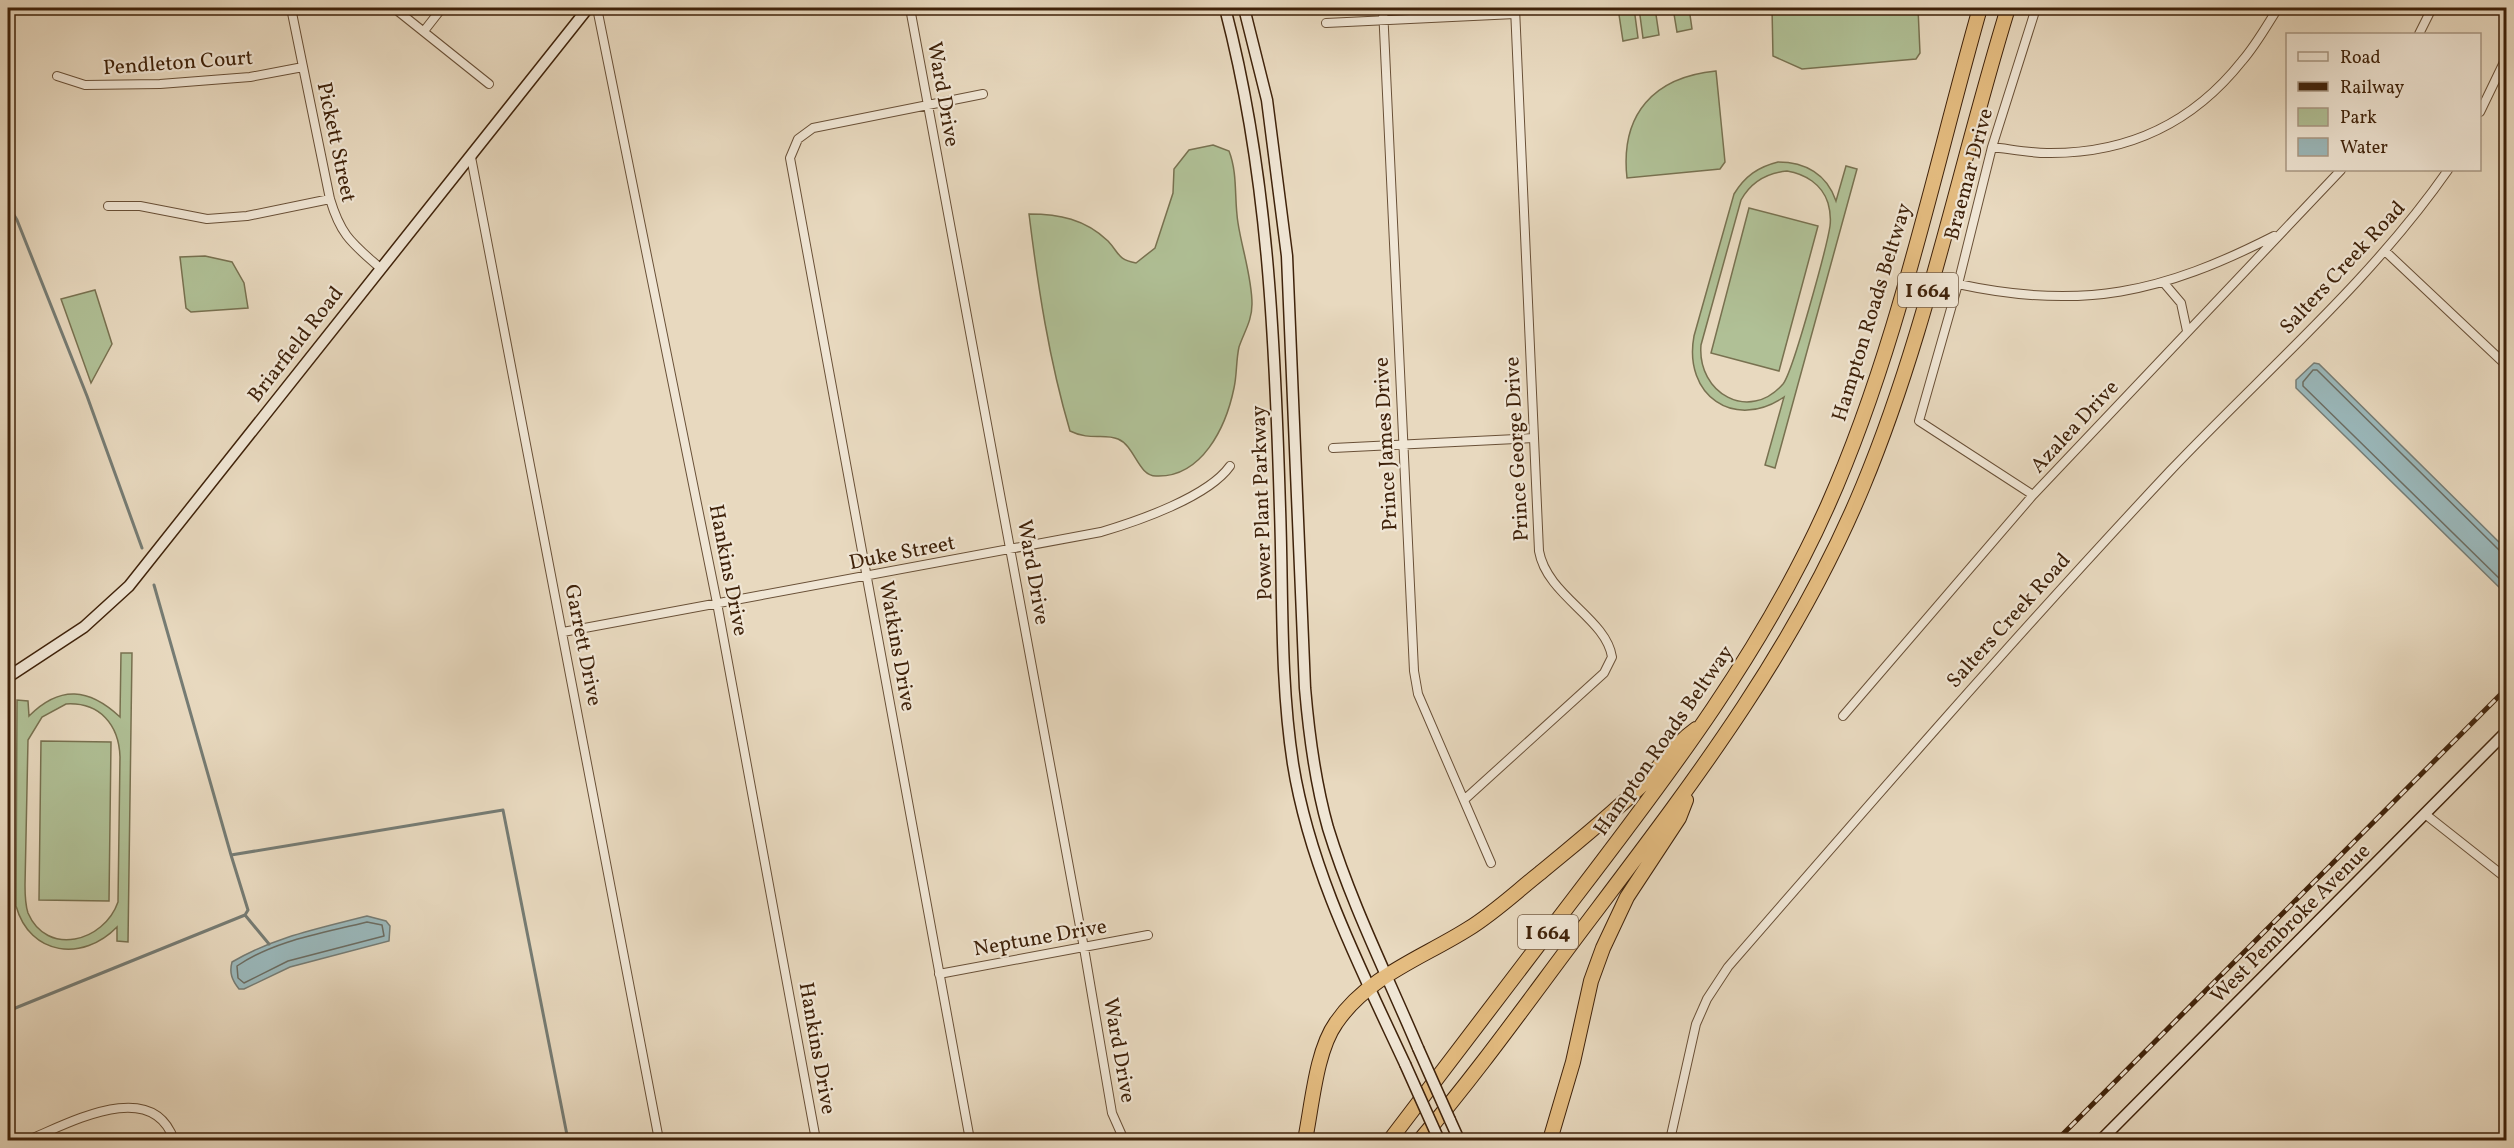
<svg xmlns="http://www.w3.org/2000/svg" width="2514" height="1148" font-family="Vollkorn,serif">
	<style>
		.green { fill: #b0c096; stroke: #787150; stroke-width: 1.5; fill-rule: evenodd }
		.water { fill: #9ab8bb; stroke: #767c74; stroke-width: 1.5 }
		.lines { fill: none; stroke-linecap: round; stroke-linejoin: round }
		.shore { stroke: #6c6d62; stroke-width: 1.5 }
		.stream { stroke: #767c74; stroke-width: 3 }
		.street-casing { stroke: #695037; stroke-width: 10 }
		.secondary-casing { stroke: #3f220a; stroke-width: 13 }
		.highway-casing { stroke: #3f220a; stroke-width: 16 }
		.street { stroke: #f0e6d5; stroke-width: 8 }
		.secondary { stroke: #f0e6d5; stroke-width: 10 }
		.highway { stroke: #e4bc80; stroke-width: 14 }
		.rail-casing { stroke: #3f220a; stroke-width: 5 }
		.rail { stroke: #f0e6d5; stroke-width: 3; stroke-dasharray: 9; stroke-linecap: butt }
		.secondary-bridge-casing { stroke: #3f220a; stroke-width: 13; stroke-linecap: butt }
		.secondary-bridge { stroke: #f0e6d5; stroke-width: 10 }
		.labels { text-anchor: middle; stroke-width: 4.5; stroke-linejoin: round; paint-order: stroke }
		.shield { fill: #f0e6d5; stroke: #745d47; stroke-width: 1.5 }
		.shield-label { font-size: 20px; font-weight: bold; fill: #3f220a }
		.street-label { font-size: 21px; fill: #3f220a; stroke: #f0e6d5 }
	</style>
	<rect width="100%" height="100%" fill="#e8d9bf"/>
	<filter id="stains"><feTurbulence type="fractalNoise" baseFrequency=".00333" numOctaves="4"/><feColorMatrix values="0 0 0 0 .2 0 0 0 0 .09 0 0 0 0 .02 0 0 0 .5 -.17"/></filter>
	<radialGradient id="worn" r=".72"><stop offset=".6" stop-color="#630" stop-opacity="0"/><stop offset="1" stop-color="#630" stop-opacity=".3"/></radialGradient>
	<path class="green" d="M1618,8h16l4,30 -15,3z
		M1639,8h16l4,27 -16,3z
		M1673,8h16l3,21 -15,3z
		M1772,8h146l2,45 -4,6 -114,10 -29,-13z
		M1716,71l9,91 -5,7 -93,9c-7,-64 27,-101 89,-107z
		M1213,145l16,6c9,23 5,48 9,72 4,26 14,55 14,81 0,17 -8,28 -13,43 -3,13 -2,28 -5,41 -8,39 -32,90 -78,88 -18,0 -21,-30 -38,-37 -14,-6 -28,2 -48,-8 -21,-71 -32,-144 -41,-217 30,0 56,5 79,27 12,13 9,18 28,22l19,-15 18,-55 1,-24 15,-19z
		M1778,162c27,0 49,12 58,39l10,-35 11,3 -82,299 -10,-3 19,-68c-50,34 -101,-2 -90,-61l40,-142c11,-18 24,-27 44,-32zM1787,171c18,3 35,13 41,32 2,7 3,15 2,23 -3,20 -37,146 -47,158 -34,39 -86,9 -82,-39l40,-145c10,-18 25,-27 46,-29z
		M1749,208l69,18 -39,145 -68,-18z
		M205,256l27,6 12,21 4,25 -57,4 -5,-4 -6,-51z
		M95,290l17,54 -21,39 -30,-84z
		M121,653h11l-4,289 -11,-1v-14c-34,35 -87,29 -101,-21l1,-206 11,1 1,15c31,-31 60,-28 91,1zM66,704c34,-2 53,21 54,53l-2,145c-14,40 -71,55 -90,11 -3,-9 -3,-19 -3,-28l3,-145 14,-23z
		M41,741l70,1 -2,159 -70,-1z"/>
	<path class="water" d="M2314,363l5,1 187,185v45l-210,-206v-8z
		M367,916l19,5 4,5 -1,15 -99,26 -46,22h-5c-7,-9 -10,-16 -7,-27 42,-25 89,-34 135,-46z"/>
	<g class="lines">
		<path class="shore" d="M2506,553l-6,-2 -183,-181h-4l-10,12v4l203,199
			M367,922l15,3 2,11 -96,25 -44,22 -6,-5 -1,-12c38,-26 87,-33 130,-44z"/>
		<path class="stream" d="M8,205l9,15 70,176 55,152
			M154,585l77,270 272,-45 65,330
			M245,915l24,29
			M8,1011l237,-96 3,-5 -17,-55"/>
		<g class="street-casing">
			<path id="street" d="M291,8l39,191c11,37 22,44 50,69
				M394,8l95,76
				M597,8l120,595 99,537
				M910,8l174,940 28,165 12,27
				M1383,8l31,663 4,23 73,169
				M1326,23l189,-9
				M424,31l18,-23
				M2419,34l13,-26
				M57,76l28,9 75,-1 90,-7 53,-10
				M2480,112l26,-54
				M1992,147c18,2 37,6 55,6 81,1 145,-29 195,-92 14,-16 25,-36 36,-53
				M471,157l188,983
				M108,206h32l67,13 40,-3 83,-17
				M2385,251l121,114
				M2164,283l17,20 6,28
				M1958,284c124,27 204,9 316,-48
				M1333,448l201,-10
				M2033,495l-114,-74 39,-137 34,-137 44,-139h37
				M563,632l538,-100c37,-11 107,-35 129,-66
				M1843,716l190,-221 308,-325
				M1464,800l140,-127 8,-16c-6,-39 -65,-61 -73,-106l-24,-543
				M2425,814l81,64
				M939,974l209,-39
				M28,1140c40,-16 124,-64 146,0
				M970,1140l-180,-982 8,-19 15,-11 170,-34
				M1670,1140l26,-116 11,-25 21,-32c145,-167 290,-334 442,-496 94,-99 200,-189 278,-301"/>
		</g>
		<g class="secondary-casing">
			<path id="secondary" d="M1225,8c43,164 50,331 55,501 3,84 0,171 13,255 17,106 67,203 112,300
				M1244,8l23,92 20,156 18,432c4,47 10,94 23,140 23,75 59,147 90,220
				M8,677l76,-50 45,-41 459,-578
				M1450,1120l9,20
				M2101,1140l405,-408"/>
		</g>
		<g class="highway-casing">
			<path id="highway" d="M1305,1140c7,-34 11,-89 31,-117 32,-47 86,-65 132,-94 26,-16 48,-37 72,-56 36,-30 73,-59 106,-92 17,-18 30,-38 50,-52
				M1390,1140c61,-81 123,-162 185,-243 95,-124 189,-248 253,-392 70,-158 105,-332 152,-497
				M1420,1140c60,-70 114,-147 170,-221 105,-139 206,-271 273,-433 64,-154 96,-319 145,-478
				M1550,1140l23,-78 18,-81 12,-33 24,-51 52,-79 7,-18"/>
		</g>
		<use href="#street" class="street"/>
		<use href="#secondary" class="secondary"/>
		<use href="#highway" class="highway"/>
		<g class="rail-casing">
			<path id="rail" d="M2057,1140l449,-451"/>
		</g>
		<use href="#rail" class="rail"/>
		<g class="secondary-bridge-casing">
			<path id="secondary-bridge" d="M1418,1048l32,72
				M1405,1064l34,76"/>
		</g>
		<use href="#secondary-bridge" class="secondary-bridge"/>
	</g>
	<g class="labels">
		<g class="shield">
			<rect x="1898" y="273" width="60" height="34" rx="4.5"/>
			<rect x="1518" y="915" width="60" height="34" rx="4.5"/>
		</g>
		<g class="shield-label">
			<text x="1928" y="297">I 664</text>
			<text x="1548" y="939">I 664</text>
		</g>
		<g class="street-label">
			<text transform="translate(178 62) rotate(-4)" y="7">Pendleton Court</text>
			<text transform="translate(944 94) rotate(80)" y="7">Ward Drive</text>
			<text transform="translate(337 142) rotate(78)" y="7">Pickett Street</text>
			<text transform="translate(1968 174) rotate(-75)" y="7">Braemar Drive</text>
			<text transform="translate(2342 267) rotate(-47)" y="7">Salters Creek Road</text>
			<text transform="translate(1871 312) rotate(-73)" y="7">Hampton Roads Beltway</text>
			<text transform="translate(295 344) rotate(-52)" y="7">Briarfield Road</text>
			<text transform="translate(2074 426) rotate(-47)" y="7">Azalea Drive</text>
			<text transform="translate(1385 444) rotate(-93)" y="7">Prince James Drive</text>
			<text transform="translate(1516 449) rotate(-93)" y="7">Prince George Drive</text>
			<text transform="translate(1261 503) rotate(-92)" y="7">Power Plant Parkway</text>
			<text transform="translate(902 552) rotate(-11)" y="7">Duke Street</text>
			<text transform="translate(729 570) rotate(79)" y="7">Hankins Drive</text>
			<text transform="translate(1034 572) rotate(80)" y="7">Ward Drive</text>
			<text transform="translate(2008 620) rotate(-48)" y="7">Salters Creek Road</text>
			<text transform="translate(584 645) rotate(79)" y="7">Garrett Drive</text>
			<text transform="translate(898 646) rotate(80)" y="7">Watkins Drive</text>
			<text transform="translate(1663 740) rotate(-55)" y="7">Hampton Roads Beltway</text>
			<text transform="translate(2290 923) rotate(-45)" y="7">West Pembroke Avenue</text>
			<text transform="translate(1040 937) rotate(-10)" y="7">Neptune Drive</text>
			<text transform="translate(818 1048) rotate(80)" y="7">Hankins Drive</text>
			<text transform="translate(1120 1050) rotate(80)" y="7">Ward Drive</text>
		</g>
	</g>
	<rect width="2514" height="1148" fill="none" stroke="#e8d9bf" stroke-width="30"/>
	<rect x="9" y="9" width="2496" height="1130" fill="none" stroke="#3f220a" stroke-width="3"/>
	<rect x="15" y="15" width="2484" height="1118" fill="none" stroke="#3f220a" stroke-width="1.5"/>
	<rect x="2286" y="33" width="195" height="138" fill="#f0e6d5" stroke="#a99884" stroke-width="1.5"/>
	<rect x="2298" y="52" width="30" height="9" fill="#f0e6d5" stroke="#a99884" stroke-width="1.5"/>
	<text x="2340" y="63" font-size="18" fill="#3f220a">Road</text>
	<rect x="2298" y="82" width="30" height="9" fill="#3f220a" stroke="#a99884" stroke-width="1.5"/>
	<text x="2340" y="93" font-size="18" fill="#3f220a">Railway</text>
	<rect x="2298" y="108" width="30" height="18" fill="#b0c096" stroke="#a99884" stroke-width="1.5"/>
	<text x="2340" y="123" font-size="18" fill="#3f220a">Park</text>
	<rect x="2298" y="138" width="30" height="18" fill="#9ab8bb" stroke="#a99884" stroke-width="1.5"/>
	<text x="2340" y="153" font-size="18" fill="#3f220a">Water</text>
	<rect width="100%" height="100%" filter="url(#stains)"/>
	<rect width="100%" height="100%" fill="url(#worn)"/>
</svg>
